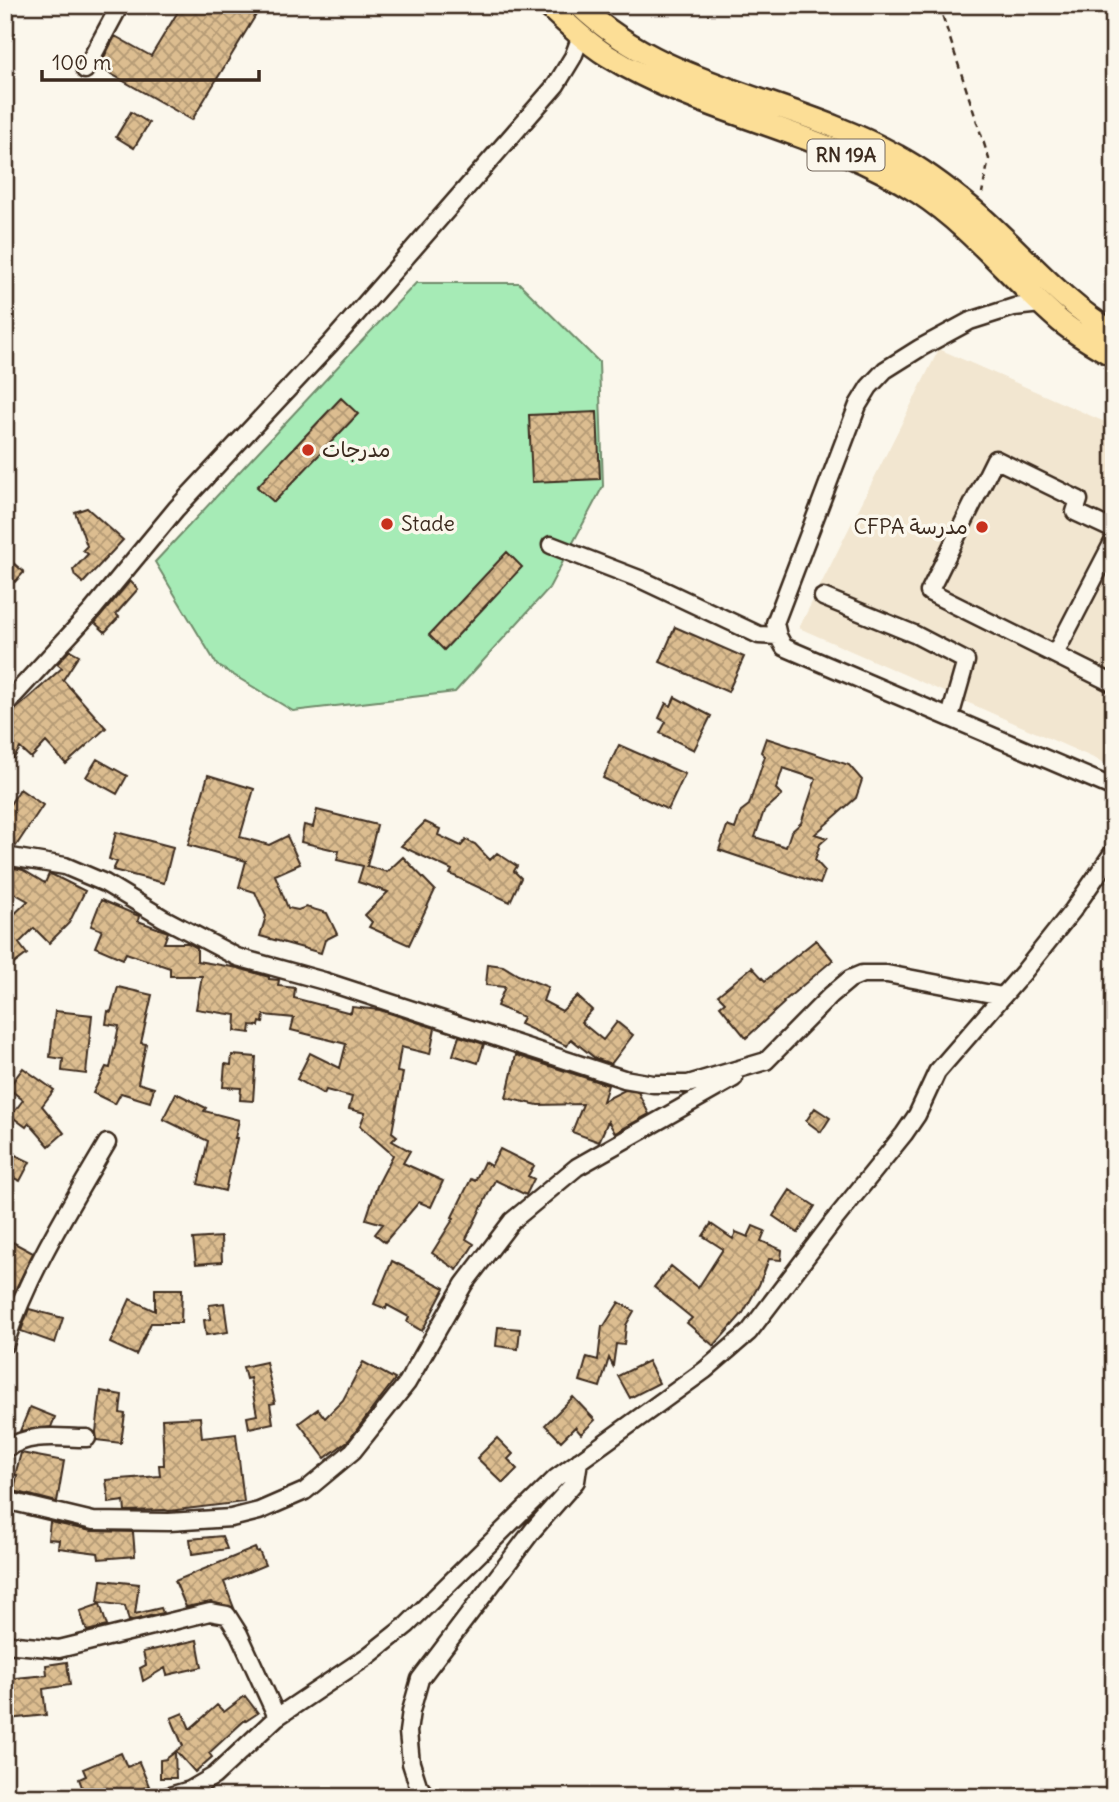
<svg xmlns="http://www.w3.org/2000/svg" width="1119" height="1802" font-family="Delius,'Playpen Sans Arabic',sans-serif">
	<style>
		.built { fill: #f2e6d0 }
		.pitch { fill: #a6ebb6; stroke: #708a6a; stroke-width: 2 }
		.building { fill: url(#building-cross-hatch); stroke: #3b2a1e; stroke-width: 2; fill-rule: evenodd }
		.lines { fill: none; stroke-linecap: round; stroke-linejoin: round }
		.minor-casing { stroke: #3b2a1e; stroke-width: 21 }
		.major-casing { stroke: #3b2a1e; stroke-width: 26 }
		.path { stroke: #3b2a1e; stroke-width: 2.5; stroke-dasharray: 7 5; stroke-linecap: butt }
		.minor { stroke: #fbf7ec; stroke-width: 16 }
		.major { stroke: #fcde96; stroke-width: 21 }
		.poi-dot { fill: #c8321e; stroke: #fbf7ec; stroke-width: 2.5 }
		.labels { text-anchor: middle; stroke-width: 7; stroke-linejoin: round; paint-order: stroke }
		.shield { fill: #fbf7ec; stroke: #75685c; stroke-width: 2 }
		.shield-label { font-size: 19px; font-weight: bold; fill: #3b2a1e }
		.poi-label { font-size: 21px; fill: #3b2a1e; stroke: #fbf7ec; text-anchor: start }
	</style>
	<defs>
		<pattern id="building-cross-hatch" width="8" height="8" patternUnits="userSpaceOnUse" patternTransform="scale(1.75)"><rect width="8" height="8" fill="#dcbd90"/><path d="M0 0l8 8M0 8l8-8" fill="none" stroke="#b49a75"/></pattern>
	</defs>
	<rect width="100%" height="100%" fill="#fbf7ec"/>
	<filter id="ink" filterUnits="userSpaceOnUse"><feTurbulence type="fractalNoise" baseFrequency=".0143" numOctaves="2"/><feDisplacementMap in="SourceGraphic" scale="14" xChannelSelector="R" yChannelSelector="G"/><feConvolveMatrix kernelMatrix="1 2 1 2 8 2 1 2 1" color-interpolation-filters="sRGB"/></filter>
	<g filter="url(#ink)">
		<path class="built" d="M939,349l175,77v341l-315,-139z"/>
		<path class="pitch" d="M416,283h103l80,79 4,124 -54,102 -94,104 -162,19 -76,-46 -62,-103z"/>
		<path class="building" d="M182,5h80l-70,115 -93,-53 16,-31 36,20z
			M131,112l18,11 -15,25 -18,-11z
			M341,398l17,16 -84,88 -17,-15z
			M597,412l3,67 -68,3 -3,-67z
			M87,508l36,32 -40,43 -8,-7 -2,-6 15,-16 -5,-4 4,-4 -12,-34z
			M507,552l15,15 -78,83 -15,-15z
			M5,556l19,16 -9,10 -10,-8z
			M130,581l8,8 -22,25 3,3 -14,15 -10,-9z
			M675,627l69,30 -16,35 -68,-30z
			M70,650l9,5 -16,25 43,48 -40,36 -20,-22 -15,16 -11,-10 -6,10 -9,-4v-35l57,-51 -5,-4z
			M675,697l36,19 -17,34 -34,-17 6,-11 -7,-4 7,-15 5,3z
			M766,738l83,27 13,15 -6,18 -41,36 12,4 -7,6 -5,16 10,11 -5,13 -101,-34 8,-24 8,3 6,-18 8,-6 16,-49 -4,-4zM783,768l33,11 -15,44 -10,9 -5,15 -31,-10 9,-26 18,-16 -6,-6z
			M619,745l66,29 -17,36 -65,-32z
			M97,759l30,17 -10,18 -31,-17z
			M208,775l46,14 -14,48 29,8 18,-9 13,28 -25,11 13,33 10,2 8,-3 21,6 10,21 -12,6 -4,13 -61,-17 6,-20 -11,-24 -16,-5 7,-26 -58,-16z
			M20,789l23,16 -27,41 -11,-7v-27z
			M317,810l60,15 -10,41 20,6 16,-15 32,33 -26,55 -40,-18 3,-5 -7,-7 23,-23 -30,-10 5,-16 -26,-6 2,-9 -38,-9 3,-17 9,2z
			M425,822l15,7 -2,6 23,11 5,-6 9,4 15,16 7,-7 20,13 -3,5 7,7 -11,24 -60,-28 2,-4 -51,-24z
			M116,832l57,15 -9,36 -51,-13 4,-8 -8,-3z
			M14,868l9,2 22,13 4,-9 4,1 32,16 -16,32 -20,20 -15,-15 -15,15 -1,-1 9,12 -16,12 -6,-8v-17l7,-5 -7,-7v-6l23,-22 -23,-13v-5z
			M101,900l38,16 -1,5 30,11 -4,11h24l9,5v13l41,7 31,9v2l10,1 -1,6 17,2 -1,10 57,15 1,-6 28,3 55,18 -5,26 -29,-7 -4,25 6,1 -11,59 5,4 -5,5 18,10 -7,12 40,18 -12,26 -12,-5 -34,40 -10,-8 8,-10 -17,-5 11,-33 16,-31 -33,-29 5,-13 -16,-4 3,-12 -26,-7 -2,4 -27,-15 13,-26 30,15 6,-24 -55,-14 3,-12 -30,-3 -1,8 -3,-1 -1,4 -8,-1 -1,8 -15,-2 1,-16 -40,-6 6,-33h-32v-8l-44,-15 -3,6 -28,-12 7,-17 -11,-4z
			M816,940l17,20 -50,42 1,1 -38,35 -26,-32 5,-4 -7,-7 34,-28 13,14z
			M488,964l15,2 15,9 30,12 -5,14 19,10 15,-15 15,14 -11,12 22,18 14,-18 16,13 -22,29 -16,-6 -24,-19 -4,7 -47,-22 3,-7 -26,-11 8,-19 -19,-2z
			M118,987l34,8 -11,48 5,1 -8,39 16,5 -4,14 -29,-9 -6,11 -22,-11 13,-26 4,1 9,-42 -13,-2 2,-13 3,1z
			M55,1011l37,4 -6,59 -24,-3 1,-12 -13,-2z
			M459,1036l25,8 -6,19 -25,-8z
			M232,1055l24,2 -3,44 -13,-1 1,-12 -18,-1 2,-23 6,1z
			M516,1055l92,30 -5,16 22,-11 13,2 11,22 -34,19 -7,-12 -9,21 -27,-10 11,-28 -45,1 -32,-7z
			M23,1068l31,22 -12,16 22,27 -15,13 -20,-23 -3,4 -15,-11 12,-16 -15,-12z
			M176,1093l30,15 -2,3 35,9 -4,18h2l-12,53 -27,-7 10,-43 -45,-22z
			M815,1108l15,10 -9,14 -15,-11z
			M500,1149l34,17 -6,10 6,3 -8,16 -31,-15 -29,59 8,5 -17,26 -25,-17 22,-35 -2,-1 19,-38 4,2 9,-19 7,4z
			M5,1150l25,12 -10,19 -15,-7z
			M790,1190l25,16 -17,27 -25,-17z
			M711,1224l22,15 3,-7 12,5 5,-11 12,5 -4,10 21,9 -1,10 -12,-1 -10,26 -16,28 -29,33 -27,-23 5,-5 -38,-31 17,-21 27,22 25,-39 -20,-13z
			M221,1237l1,25 -26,2 -3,-25z
			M5,1238l28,15 -28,59z
			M392,1261l53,27 -23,43 -15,-9 2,-5 -22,-12 -1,4 -12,-5z
			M155,1289h27l-1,34h-30l-15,32 -26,-12 20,-44 25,12z
			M619,1302l15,9 -8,14 -2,20 -8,-1 -3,22 -4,-8 -9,29 -20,-6 7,-24 11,3 4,-34h2z
			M224,1303l4,29 -22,3 -2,-15 7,-1 -2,-14z
			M29,1309l34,9 -8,25 -34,-12z
			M498,1327l22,2 -2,20 -22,-3z
			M648,1361l11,22 -29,15 -12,-22z
			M266,1362l9,41 -5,1 3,19 -24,5 -2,-11 10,-2 -7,-37 -4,1 -3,-12z
			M363,1362l32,17 -46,61 -24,18 -26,-35 19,-14 7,9 18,-18z
			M101,1391l21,4 -2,18 5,1 -4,29 -24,-3 -1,-8z
			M573,1397l22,23 -14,14 -6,-7 -14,14 -16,-16z
			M30,1407l25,10 -4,10 -31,4z
			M200,1417l2,21 34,-4 8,68 -75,9 -4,-1 -40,1 -1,-10 -15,2 -3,-23 54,-4 -1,-11h5l-2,-46z
			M497,1438l16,16 -5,5 9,10 -14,14 -26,-25z
			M21,1453l43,8 -7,41 -43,-11 3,-16h-2z
			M50,1522l41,9 42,1 2,24 -36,3 -1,-6 -40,-5 1,-8 -11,-1z
			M222,1536l5,13 -35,5 -2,-15z
			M255,1548l2,4 2,-1 6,14 -41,17 10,26 -23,-6 -25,5 -11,-26z
			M101,1580l38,4 -4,30 26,-6 2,5 -34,8 -4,-15 -27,-4z
			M100,1604l7,22 -20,5 -7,-20z
			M197,1640l5,27 -35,8 -2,-7 -22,13 -3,-13 6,-3 -3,-13z
			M67,1662l3,23 -27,4 3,26 -37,4v-4h-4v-36l42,-4 -1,-10z
			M245,1696l13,17 -12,8 -1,-1 -36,33 3,4 -17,15 -19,-21 7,-5 -12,-28 12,-5 7,16 27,-24 7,7z
			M175,1752l1,26h-16v-18l6,-1z
			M121,1753l6,14 12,-5 10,24 -25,11h-38l-7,-18 7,-3 -3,-7z"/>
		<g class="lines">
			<g class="minor-casing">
				<path id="minor" d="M85,70l35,-65
					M1041,304l-27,3 -44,14 -50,27 -35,22 -16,17 -11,18 -83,218 3,13 6,11 330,141
					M1114,530l-39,-18 4,-12 -84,-41 -66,133 185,92
					M551,545l91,35 117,55 19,1
					M823,597l91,37 52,27 -16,56
					M1055,654l59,-114
					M5,705l85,-92 86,-104 155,-166 225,-258 17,-28 8,-21
					M5,856l60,10 40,17 58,35 74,39 87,24 300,98 29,5h35l78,-23 65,-66 19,-16 12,-5h25l115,22
					M5,1344c23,-71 64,-136 102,-201
					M5,1449c28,-17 51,-11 82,-11
					M5,1500l88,21 76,1 62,-4 28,-7 46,-20 48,-40 54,-68 57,-99 48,-63 65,-54 157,-89
					M5,1644l54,5 151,-37 17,3 12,19 38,83
					M166,1797l24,-7 24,-14 63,-59 91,-61 39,-31 149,-147 149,-108 44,-38 83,-109 72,-89 13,-19 20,-43 86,-99 50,-63 41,-59
					M427,1797l-9,-12 -7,-22 -3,-31 3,-21 9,-32 113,-149 43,-49 3,-20"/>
			</g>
			<g class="major-casing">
				<path id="major" d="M547,5c19,18 39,37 61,51 97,60 215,74 311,137 53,35 93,87 141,128 17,14 36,25 54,35
					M579,5c86,84 216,93 318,151 26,14 51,33 74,52 49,41 87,92 143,125"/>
			</g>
			<path class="path" d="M939,5l50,154 -7,34"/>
			<use href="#minor" class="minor"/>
			<use href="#major" class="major"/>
		</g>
	</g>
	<g class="poi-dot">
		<circle cx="308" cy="450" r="7"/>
		<circle cx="387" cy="524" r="7"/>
		<circle cx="982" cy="527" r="7"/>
	</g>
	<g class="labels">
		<rect class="shield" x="807.5" y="139.5" width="77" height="31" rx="5"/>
		<g class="shield-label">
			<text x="846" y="162">RN 19A</text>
		</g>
		<g class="poi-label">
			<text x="322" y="457">مدرجات</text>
			<text x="401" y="531">Stade</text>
			<text x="968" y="534" text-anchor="end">CFPA مدرسة</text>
		</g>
	</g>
	<rect width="1119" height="1802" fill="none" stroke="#fbf7ec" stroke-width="28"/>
	<rect x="14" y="14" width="1091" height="1774" fill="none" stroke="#3b2a1e" stroke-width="2.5" filter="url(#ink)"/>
	<path d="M42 70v10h217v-10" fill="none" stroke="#3b2a1e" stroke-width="3.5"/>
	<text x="52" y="70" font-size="21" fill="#3b2a1e" stroke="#fbf7ec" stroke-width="5" paint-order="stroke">100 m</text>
</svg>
